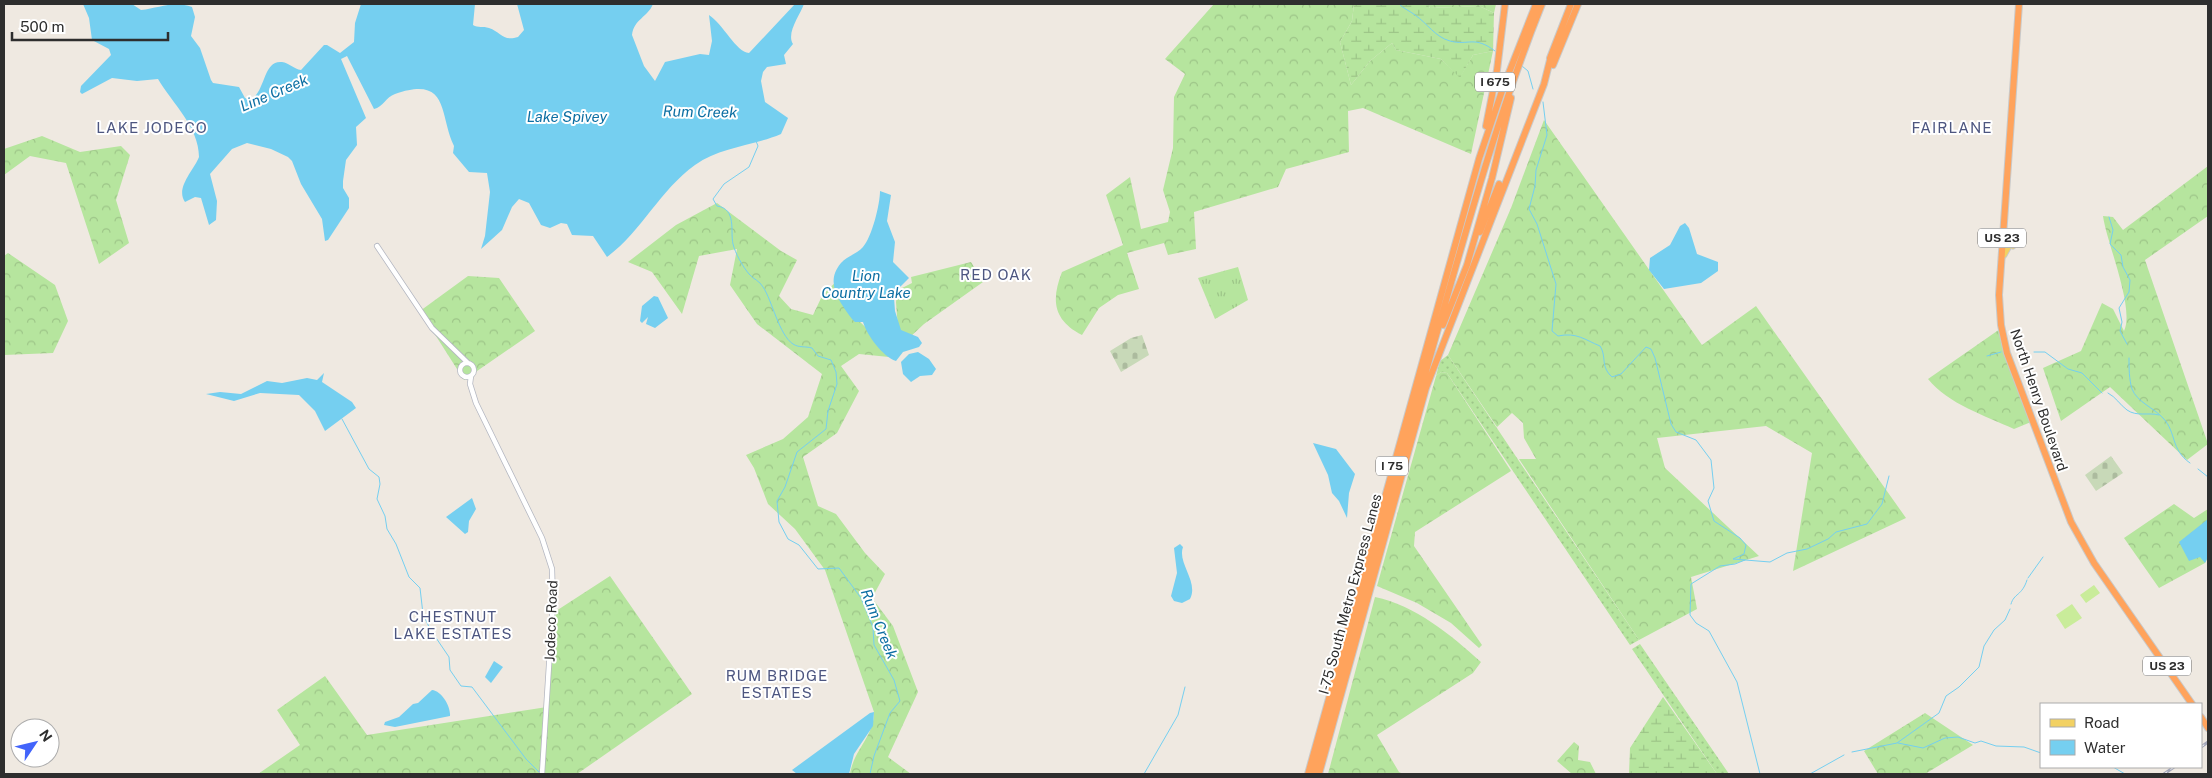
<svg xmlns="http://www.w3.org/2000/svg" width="2212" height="778" font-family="'Public Sans',sans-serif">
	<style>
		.grass { fill: url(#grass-dots) }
		.forest { fill: url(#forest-crowns) }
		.wetland { fill: url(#wetland-marsh) }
		.cemetery { fill: url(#cemetery-stones) }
		.park { fill: url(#park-tufts) }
		.pitch { fill: #c9ec9a }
		.water { fill: #75cff0 }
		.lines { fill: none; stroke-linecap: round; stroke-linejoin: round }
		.stream { stroke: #75cff0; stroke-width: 1 }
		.secondary-casing { stroke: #b4b7c1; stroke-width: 6 }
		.primary-casing { stroke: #c9c9c9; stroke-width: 7 }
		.highway-casing { stroke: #c9c9c9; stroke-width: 8 }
		.secondary { stroke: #fff; stroke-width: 4.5 }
		.primary { stroke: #f2d163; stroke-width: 5 }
		.highway { stroke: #ffa35c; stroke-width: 6 }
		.rail-casing { stroke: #a3a6b8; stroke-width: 3 }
		.rail { stroke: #fff; stroke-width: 1; stroke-dasharray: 4; stroke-linecap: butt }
		.labels { text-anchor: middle; stroke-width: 4; stroke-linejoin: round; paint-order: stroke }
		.shield { fill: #fff; stroke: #6d6d6d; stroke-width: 1 }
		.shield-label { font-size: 12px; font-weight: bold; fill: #2e2e2e }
		.street-label { font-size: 14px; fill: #2e2e2e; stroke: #fff }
		.water-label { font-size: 15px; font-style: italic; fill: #0d6fa3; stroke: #fff }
		.neighbourhood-label { font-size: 15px; letter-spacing: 1px; fill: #4d5680; stroke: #fff }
	</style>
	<defs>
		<pattern id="grass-dots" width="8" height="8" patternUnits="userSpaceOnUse" patternTransform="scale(1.25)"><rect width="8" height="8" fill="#b6e59e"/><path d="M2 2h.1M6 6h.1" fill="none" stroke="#9dc588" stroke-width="1.8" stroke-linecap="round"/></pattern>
		<pattern id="forest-crowns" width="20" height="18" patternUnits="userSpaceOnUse" patternTransform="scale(1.25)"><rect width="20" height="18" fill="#b6e59e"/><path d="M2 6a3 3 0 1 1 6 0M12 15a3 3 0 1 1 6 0" fill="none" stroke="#9dc588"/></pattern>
		<pattern id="wetland-marsh" width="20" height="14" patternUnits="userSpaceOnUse" patternTransform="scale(1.25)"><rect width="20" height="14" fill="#b6e59e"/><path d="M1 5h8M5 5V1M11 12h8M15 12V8" fill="none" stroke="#9dc588"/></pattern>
		<pattern id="cemetery-stones" width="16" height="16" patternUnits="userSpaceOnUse" patternTransform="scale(1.25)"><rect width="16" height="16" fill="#c8d9b8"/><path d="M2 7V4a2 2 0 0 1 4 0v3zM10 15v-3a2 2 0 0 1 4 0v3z" fill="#acbb9e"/></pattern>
		<pattern id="park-tufts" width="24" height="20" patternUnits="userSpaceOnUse" patternTransform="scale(1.25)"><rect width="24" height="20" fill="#b6e59e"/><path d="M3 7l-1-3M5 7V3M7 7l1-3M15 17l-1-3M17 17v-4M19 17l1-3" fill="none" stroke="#9dc588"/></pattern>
	</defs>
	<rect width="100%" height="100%" fill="#efe9e1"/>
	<path class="grass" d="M1448,355l191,285 -9,5 -183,-272 -6,-1 -5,4 4,-15z
		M1640,644l89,130h-12l-85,-125z"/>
	<path class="forest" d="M1214,4h140l-2,17 -12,21 11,43 19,-24 22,-18 4,7 45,9 19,18 13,-22 20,-4 -22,103 -108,-46 -15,3 1,41 -63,17 -8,18 -84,25 2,37 -28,6 -4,-12 -37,10 12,36 -21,6 -19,13 -17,27c-29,-15 -31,-35 -20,-63l61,-27 -17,-50 24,-18 11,52 27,-7 2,-10 -7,-22 10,-42 1,-51 11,-23 -20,-15z
		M1427,4h69l-2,9 -15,-7 -49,2z
		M1544,120l158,225 54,-39 150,212 -113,53 19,-118 -46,-27 -109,12 8,30 94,88 -68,21 6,32 -58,31 -120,-181h17l-12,-21 -1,-15 -11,-10 -15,14 -49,-72 63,-147z
		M42,136l38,16 41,-6 9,9 -14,45 13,43 -30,21 -33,-101 -36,-7 -26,19v-26z
		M2208,166v50l-63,44 63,184 -21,16 -77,-73 -49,34 -18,-53 38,-17 21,-48 11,6 11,22c11,-23 -17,-87 -21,-115l10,1 10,13z
		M717,203l64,48 16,9 -18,36 12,13 22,6 10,-21 14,-13 22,40 17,16 13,20 -30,-3 -18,12 18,25 -22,42 -34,24 15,49 18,8 29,39 20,21 -13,24 21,28 25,66 -30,65 23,17h-61c4,-25 24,-37 24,-62l-49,-142 -30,-41 -27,-25 -14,-36 -8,-13 37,-16 25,-22 14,-43 -65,-50 -27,-39 7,-36 -38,7 -17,58 -30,-42 -24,-10 48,-37z
		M8,253l47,32 13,36 -15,32 -49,2v-99z
		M971,262l12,20 -59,42 -15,14 -11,-9 -2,-27 2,-12 14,-7 -1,-6z
		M468,276l31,2 36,53 -71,49 -44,-69z
		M2000,329l31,93 -17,7c-28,-13 -66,-25 -86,-50z
		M1441,372l6,1 64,98 -96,61 -1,14 68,99 -3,3 -28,-25 -34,-20 -40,-17 59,-210z
		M2174,504l20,14 14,-9v48l-3,6 -46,25 -35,-50z
		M610,576l82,118 -115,80h-319l42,-29 -23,-35 48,-34 42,59 180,-28 9,-96z
		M1375,597c40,8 76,38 106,65l-8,11 -96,62 22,37 4,2h-75z
		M1925,713l48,32 -48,29h-47l-14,-23z
		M1574,742l5,4 -1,14 12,2 6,12h-24l-15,-13z"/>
	<path class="wetland" d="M1354,4h73l3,4 49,-2 15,7 -1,38 -20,4 -13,23 -19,-19 -45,-9 -4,-7 -22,18 -19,24 -11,-43 12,-21z
		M1663,697l54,77h-88l1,-26z"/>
	<path class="cemetery" d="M1142,335l7,20 -28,17 -11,-21 21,-13z
		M2111,456l12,17 -27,18 -11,-16z"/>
	<path class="park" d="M1238,267l10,33 -33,19 -17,-41z"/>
	<path class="pitch" d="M2094,585l6,8 -14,10 -6,-8z
		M2072,604l10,14 -17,11 -9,-14z"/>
	<path class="water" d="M83,4h49l9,6c18,-2 33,-10 51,-3l3,10 -4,19 9,12 11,32 2,3 26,4 6,11 6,2c15,-10 12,-40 31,-38 7,1 12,7 19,8l23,-25h3l13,8 14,-11 1,-19 6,-19h114l-2,21c5,3 10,1 16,3 12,4 14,14 29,9l6,-7 -7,-26h136c-5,13 -19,15 -21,31l12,31 11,15 10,-19 35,-8 9,1 3,-14 -3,-26c14,9 27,37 40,38l46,-49h9c-4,11 -18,29 -11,40l-9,11 2,9 -19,3 -4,5 -2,9 4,21 23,16 -7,16c-28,12 -61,13 -86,31 -35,25 -54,67 -88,92l-14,-21 -21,-1 -5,-11 -6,-1 -11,5 -9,-3 -12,-22 -10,-4 -7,8 -10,23 -21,19 4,-13 5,-44 -3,-19 -18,-1 -16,-19 1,-7c-15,-31 -4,-71 -59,-52 -9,3 -12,13 -21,15l-27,-53 -6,3 25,59 -10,9 1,18 -11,15 -3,21v7l6,10v10l-21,32 -3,1 -3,-22 -21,-35 -9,-23 -4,-4 -17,-8 -24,-6 -15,6 -22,25 7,27 -1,19 -7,5 -8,-27 -6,-1 -10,5c-10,-14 9,-32 14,-45 0,-30 -27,-54 -41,-78l-21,2 -25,-3 -30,16 -2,-2 1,-6 30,-31 -2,-6 -17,-9 -3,-22z
		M880,191l11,4 -4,26 8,21 -2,20 16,16 -9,9 -6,11 1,13 6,19 17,7 4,6 -3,4 -16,5 -7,9c-14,-5 -29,-26 -33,-39h-8l-3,-3c-12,-17 -28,-36 -11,-56 6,-7 16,-9 22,-16 9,-10 17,-43 17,-56z
		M1685,223l4,5 8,26 21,8v9l-17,12 -37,6 -15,-19 1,-12 20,-13 10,-19z
		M654,296l4,1 10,21 -13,10 -9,-4 2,-7 -6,6 -2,-2 2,-15z
		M918,352l11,7 7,10 -4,6 -12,1 -9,6 -8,-8 -2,-12 8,-8z
		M324,373l-2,9 30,20 4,6 -31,23 -10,-20 -16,-16 -39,-2 -26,8 -28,-7 14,-2 21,2 26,-13 15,2 25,-5 10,2z
		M1313,443l23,6 19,25 -6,19 -2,25 -8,-17 -7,-8 -4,-18z
		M472,498l4,11 -7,12 -1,11 -3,2 -19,-17z
		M2208,519v38l-3,6 -5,-6 -11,4 -10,-19z
		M1180,544l3,3c-6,16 16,35 7,52l-8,4 -8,-2 -3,-5 6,-23 -3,-25z
		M494,661l9,6 -12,16 -6,-6z
		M432,690c10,1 19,17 18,26l-55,11 -11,-2 1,-3 14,-5 14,-13 5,-1z
		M874,712l-1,14 -19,28 -5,20h-52l-5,-4 78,-57z"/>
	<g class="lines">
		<path class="stream" d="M1399,4c5,5 11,7 16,11 12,8 20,22 35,26 19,5 24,-6 45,10
			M1522,66l6,5 5,18
			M1543,102l4,33 -11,35 -1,16 -6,23 8,15 19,60 -4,47 6,5c19,-4 27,4 42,10 7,11 0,20 12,31l9,-3 25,-27 5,2 4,9 16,66 5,8 20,8 15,20 3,28 -6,13 6,20 26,17 6,7 -2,9 -11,5 37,3 17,-9 20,-4 21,-10 8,-7 31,-8 15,-20 7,-28
			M756,141l2,5 -9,21 -25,17 -11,15 4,7c20,3 13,25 16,38 2,9 10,23 16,30 4,5 11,7 14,13 9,13 16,48 30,57 6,4 12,2 19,4l6,8 13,4 5,12 1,12 -9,27 -2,18 -29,23 -12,35 -8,14 2,21 9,17 11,6 19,24 21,-1 22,30 12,29 1,18 20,35 6,21 -10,12 -16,43 -4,18
			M2109,217l4,13 -3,14 11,11 2,12 7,13 -1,12 -10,16 3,14 -2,9 7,13
			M2034,352h11l23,17 14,4 20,20
			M1987,356l14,-4
			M2129,358c0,10 0,21 3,31 5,13 22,19 31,29 14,15 7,31 27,45
			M2108,393c8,4 12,12 19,17 10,7 21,2 32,5
			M342,419l27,50 10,8 1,7 -3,15 8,17 2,13 9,15 13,33 11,11 3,26 7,15 19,28 1,13 11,16 11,1 54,72 14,14
			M2198,469l10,8
			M1745,560l-10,4 -15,2 -29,18 -1,31 6,8 13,8 28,51 23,92
			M2028,578l15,-21
			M2011,604c3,-11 11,-8 16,-24
			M1898,743l25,5 22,-10 13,-1 17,6 6,-2 15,5 28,1 17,6
			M1852,752l45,-9 42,-30 7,-17 13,-9 20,-20 5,-21 10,-16 11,-10 5,-11
			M2113,767l12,7
			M1144,774l34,-59 7,-28
			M1810,774l34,-19"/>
		<g class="secondary-casing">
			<path id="secondary" d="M377,246l55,82 36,35
				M460 370a7 7 0 1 1 14 0a7 7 0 1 1-14 0Z
				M471,376l-1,8 6,19 66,135 10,31 1,34 -11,171"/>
		</g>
		<g class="primary-casing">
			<path id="primary" d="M2003,233l3,7 7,6
				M2004,255l5,-9"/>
		</g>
		<g class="highway-casing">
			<path id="highway" d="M2019,4l-20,291 2,30 6,28 64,169 23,41 98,141
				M1550,58l21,-54
				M1553,65l25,-61
				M1486,126l11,-56 8,-66
				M1480,232l19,-48
				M1443,325l24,-60 25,-87 19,-80
				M2201,717l7,11
				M1308,774l171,-615 24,-71 33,-84
				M1313,774c39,-141 79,-282 119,-424 33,-116 65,-234 110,-346
				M1319,774l107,-386 118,-304 7,-28"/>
		</g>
		<use href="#secondary" class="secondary"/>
		<use href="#primary" class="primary"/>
		<use href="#highway" class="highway"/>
		<g class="rail-casing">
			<path id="rail" d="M2201,747l7,-5
				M2164,774l10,-7"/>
		</g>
		<use href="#rail" class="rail"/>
	</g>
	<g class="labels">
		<g class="shield">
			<rect x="1475" y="72.5" width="40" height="19" rx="4"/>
			<rect x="1978" y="228.5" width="48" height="19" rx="4"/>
			<rect x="1376" y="456.5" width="32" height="19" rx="4"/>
			<rect x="2143" y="656.5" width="48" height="19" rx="4"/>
		</g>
		<g class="shield-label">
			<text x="1495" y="86">I 675</text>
			<text x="2002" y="242">US 23</text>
			<text x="1392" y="470">I 75</text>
			<text x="2167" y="670">US 23</text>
		</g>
		<g class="street-label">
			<text transform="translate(2039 400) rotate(71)" y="5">North Henry Boulevard</text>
			<text transform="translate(1350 594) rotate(-75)" y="5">I-75 South Metro Express Lanes</text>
			<text transform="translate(551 621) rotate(-88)" y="5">Jodeco Road</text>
		</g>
		<g class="water-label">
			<text transform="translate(274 93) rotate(-23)" y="5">Line Creek</text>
			<text transform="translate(700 112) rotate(1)" y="5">Rum Creek</text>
			<text x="567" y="122">Lake Spivey</text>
			<text x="866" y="281">Lion<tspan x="866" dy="17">Country Lake</tspan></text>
			<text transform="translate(879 624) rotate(68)" y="5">Rum Creek</text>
		</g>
		<g class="neighbourhood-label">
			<text x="152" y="133">LAKE JODECO</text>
			<text x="1952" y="133">FAIRLANE</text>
			<text x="996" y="280">RED OAK</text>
			<text x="453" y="622">CHESTNUT<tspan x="453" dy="17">LAKE ESTATES</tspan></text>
			<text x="777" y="681">RUM BRIDGE<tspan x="777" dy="17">ESTATES</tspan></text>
		</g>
	</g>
	<rect width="2212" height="778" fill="none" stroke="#2e2e2e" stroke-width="10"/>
	<rect x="2040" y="703" width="162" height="65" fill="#ffffff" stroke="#ababab"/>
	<rect x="2050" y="719" width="25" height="8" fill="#f2d163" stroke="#ababab"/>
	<text x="2084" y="728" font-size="15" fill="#2e2e2e">Road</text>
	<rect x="2050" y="740" width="25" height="15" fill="#75cff0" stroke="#ababab"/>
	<text x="2084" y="753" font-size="15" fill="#2e2e2e">Water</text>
	<g transform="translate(35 743) rotate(55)"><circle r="24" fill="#ffffff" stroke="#ababab"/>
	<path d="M0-4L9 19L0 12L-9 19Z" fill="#4264fb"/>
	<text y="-8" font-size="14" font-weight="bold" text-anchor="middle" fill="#2e2e2e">N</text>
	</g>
	<path d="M12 32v8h156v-8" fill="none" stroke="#2e2e2e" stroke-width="2.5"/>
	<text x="20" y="32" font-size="15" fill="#2e2e2e" stroke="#ffffff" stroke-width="4" paint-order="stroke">500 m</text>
</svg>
